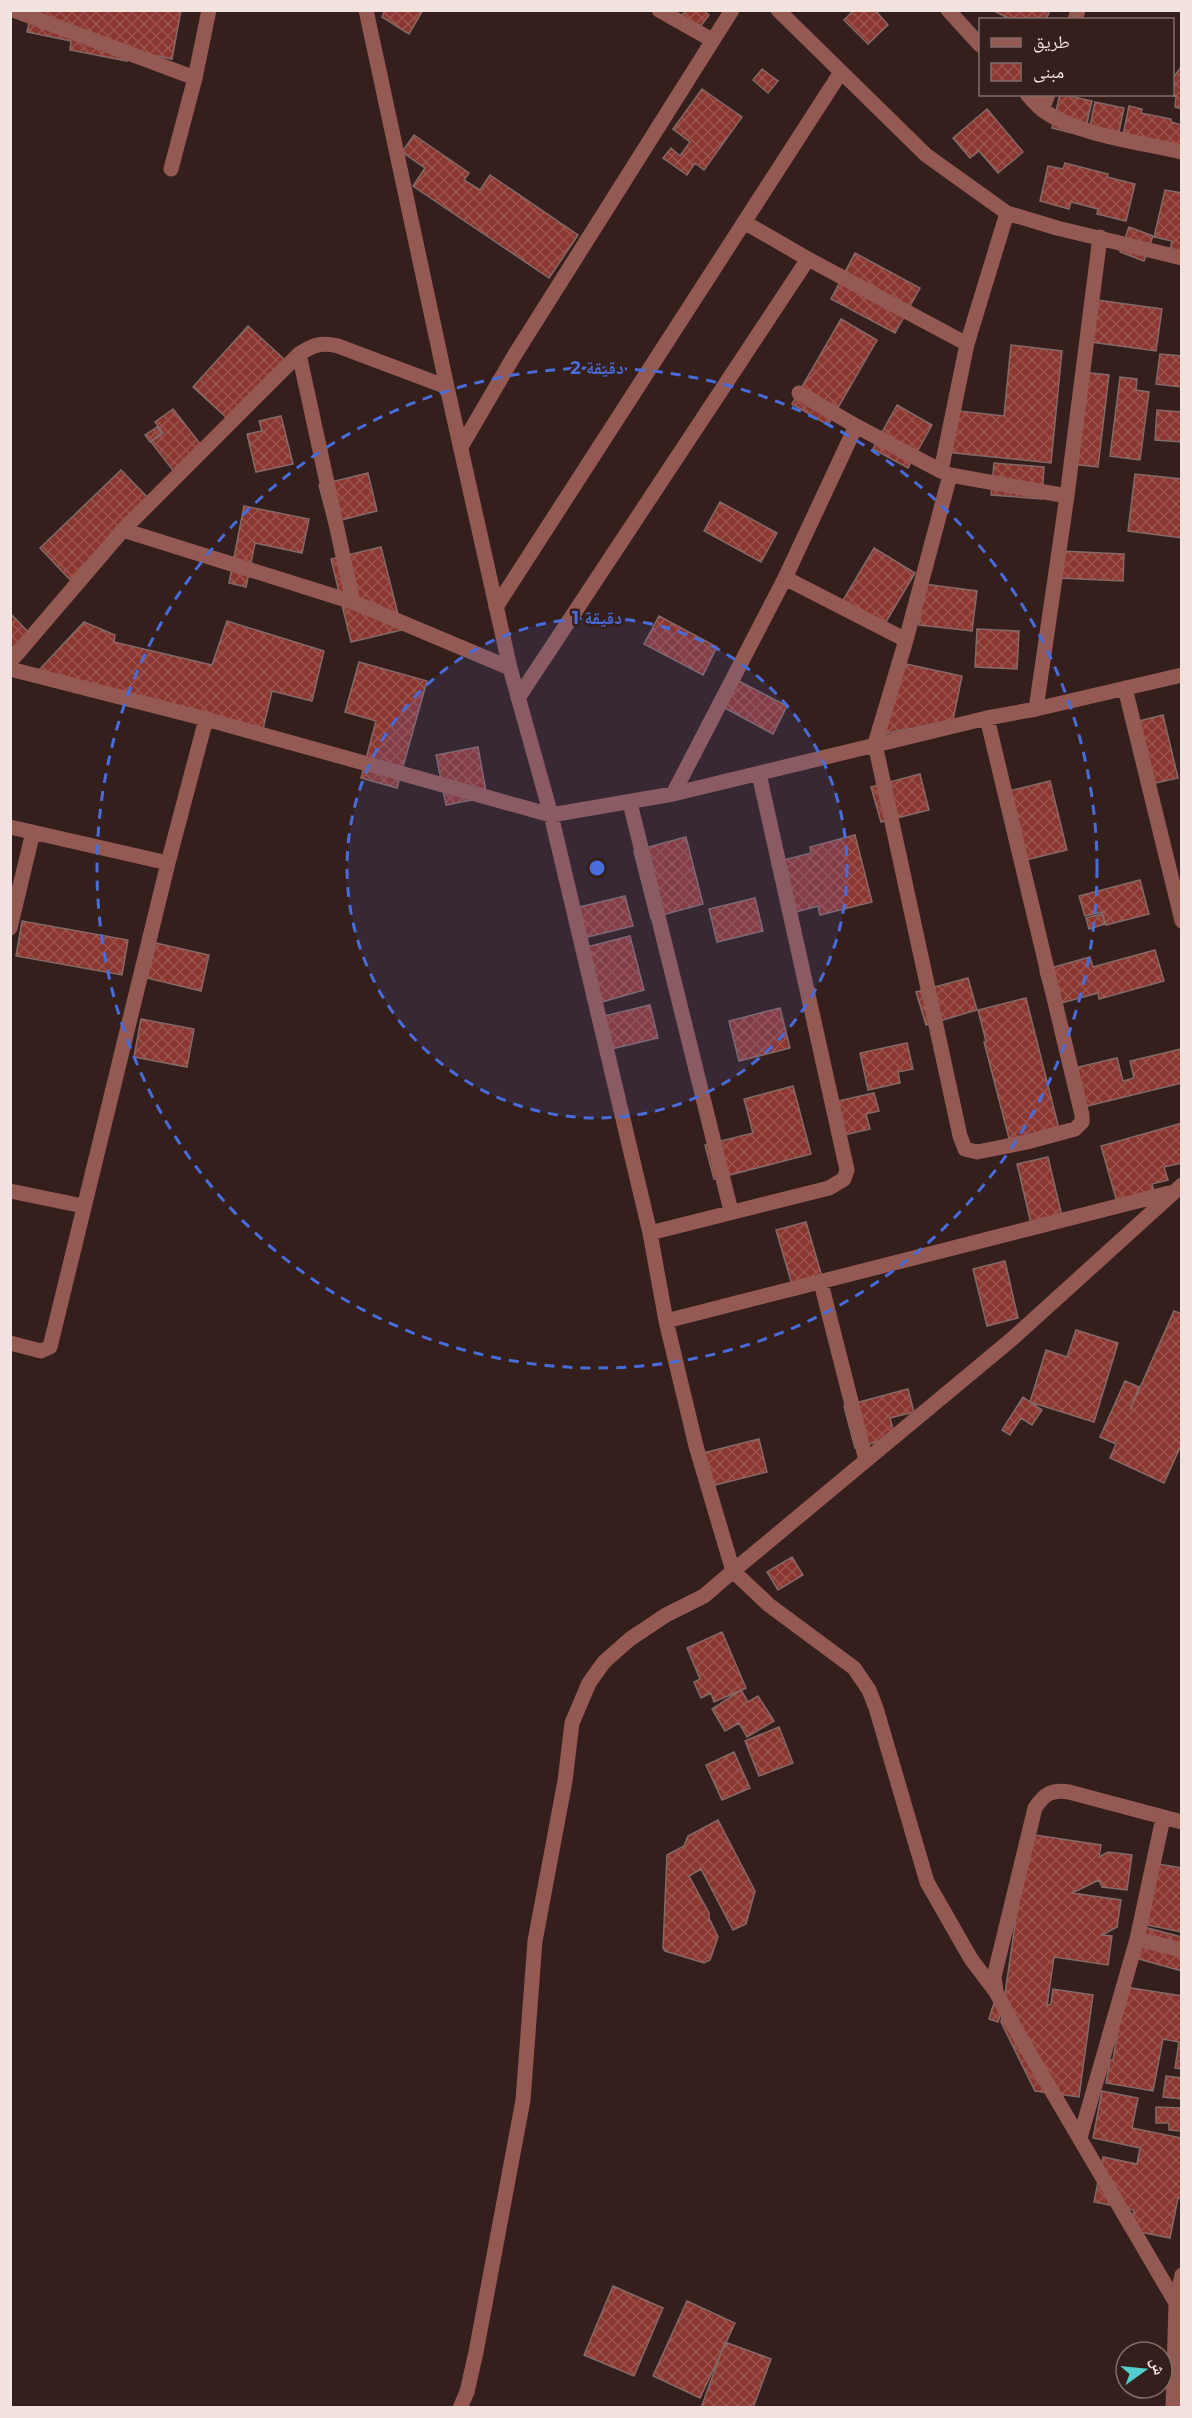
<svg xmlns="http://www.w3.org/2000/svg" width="1192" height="2418" font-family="Montserrat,'Noto Naskh Arabic',sans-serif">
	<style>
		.building { fill: url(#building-cross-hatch); stroke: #856966; stroke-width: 1.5 }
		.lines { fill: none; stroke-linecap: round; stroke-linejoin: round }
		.minor { stroke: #945953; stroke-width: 15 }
		.ring { fill: none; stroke: #486cda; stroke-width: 3; stroke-dasharray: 10 8 }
		.centre { fill: #486cda; stroke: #351f1c; stroke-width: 3 }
		.ring-label { font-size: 18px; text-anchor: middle; font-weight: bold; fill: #486cda; stroke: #351f1c; stroke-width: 5; stroke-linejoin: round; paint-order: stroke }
	</style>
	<defs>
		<pattern id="building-cross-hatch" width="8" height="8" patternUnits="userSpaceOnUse" patternTransform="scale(1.5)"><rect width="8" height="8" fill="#8b3731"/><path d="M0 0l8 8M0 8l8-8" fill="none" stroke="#9c544f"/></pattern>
	</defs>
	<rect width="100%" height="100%" fill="#351f1c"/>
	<path class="building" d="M10,10h171l-9,49 -43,-9 -2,11 -57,-11 1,-9 -44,-9 3,-13z
		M385,10h38l-14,24 -27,-17z
		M686,10h17l6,5 -13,17 -16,-14z
		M854,10h21l13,15 -20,19 -24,-24z
		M992,10h58l-4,10h-34z
		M1182,66v43l-7,-2 1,-10 -4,-3v-15z
		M762,69l16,12 -10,12 -15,-13z
		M702,89l40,28 -38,53 -9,-7 -8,12 -24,-17 8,-10 9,8 10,-14 -17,-13z
		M1060,94l32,7 -8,35 -32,-8z
		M1095,102l29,6 -7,33 -29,-6z
		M1129,106l13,3 -1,4 30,6v3l11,3v27l-60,-12z
		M987,109l36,43 -25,21 -19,-22 -9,7 -17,-20z
		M414,135l55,38 -5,7 16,10 10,-15 88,60 -29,43 -136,-92 12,-18 -23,-16z
		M1065,163l43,11 -1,3 28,7 -9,37 -29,-7 1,-5 -27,-7 -2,7 -29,-8 8,-35 15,3z
		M1165,190l17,3v70l-14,-3 4,-19 -18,-4z
		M1129,227l24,9 -9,25 -24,-9z
		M855,253l65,35 -25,45 -64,-34z
		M1097,300l65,9 -6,42 -65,-9z
		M841,319l36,21 -49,85 -36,-21z
		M248,326l36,33 -55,61 -36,-33z
		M1011,345l51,6 -11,112 -106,-11 5,-42 54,6z
		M1160,354l22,2v31l-26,-3z
		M1081,372l28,3 -11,92 -27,-3z
		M1120,377l17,2 -1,11 13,2 -9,68 -30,-4z
		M897,405l35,20 -24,43 -35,-19z
		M173,409l32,41 -30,23 -24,-31 12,-9 -8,-11z
		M1157,410l25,2v30l-27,-2z
		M281,416l12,48 -37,8 -9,-38 15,-3 -3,-10z
		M157,427l4,6 -11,9 -5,-7z
		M994,463l50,4 -2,32 -51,-4z
		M121,470l34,35 -82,78 -33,-35z
		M368,473l9,38 -48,12 -10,-38z
		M1135,474l47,5v59l-54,-7z
		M720,502l57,31 -16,29 -57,-31z
		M244,506l65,13 -7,34 -47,-10 -9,44 -17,-4z
		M381,547l21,83 -51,12 -20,-83z
		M874,548l41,25 -32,54 -41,-25z
		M1060,551l64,3 -1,27 -64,-3z
		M924,584l53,7 -5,40 -53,-6z
		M10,613l21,22 -21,17z
		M659,616l58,31 -14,28 -59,-31z
		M227,621l97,30 -12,50 -40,-10 -10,42 -224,-62 46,-49 31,13 -1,7 98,23z
		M977,629l42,2 -2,38 -42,-2z
		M359,662l68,19 -30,107 -36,-10 15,-57 -31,-9z
		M906,664l56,12 -9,44 -69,14z
		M735,679l52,27 -14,28 -52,-28z
		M1163,715l15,63 -32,7 -15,-62z
		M478,747l9,50 -41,8 -10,-50z
		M920,774l9,36 -48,12 -10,-35z
		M1050,781l17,69 -50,12 -17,-69z
		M855,835l17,67 -52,13 -2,-9 -33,9 -13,-52 39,-10 -1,-6z
		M686,837l17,67 -52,14 -17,-67z
		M1140,880l9,34 -43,11 -4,-13 -17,4 -6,-20z
		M625,896l8,30 -54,13 -8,-30z
		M755,898l8,33 -46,11 -8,-33z
		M1102,914l3,10 -16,5 -3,-11z
		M22,921l106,19 -6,35 -106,-19z
		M630,936l14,54 -42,12 -23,-53z
		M156,943l53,12 -8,36 -54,-13z
		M1155,950l9,31 -65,18 -1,-6 -48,13 -10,-35 50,-14 3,10z
		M968,978l9,32 -51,15 -10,-33z
		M1026,998l34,135 -49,13 -27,-104 2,-1 -8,-31z
		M650,1005l8,33 -51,12 -7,-33z
		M780,1008l10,40 -51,13 -10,-40z
		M141,1019l53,10 -7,38 -53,-10z
		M907,1043l6,26 -15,3 2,11 -32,7 -8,-37z
		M1181,1049l1,34 -103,25 -9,-39 47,-11 6,23 11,-3 -4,-17z
		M793,1086l18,68 -97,25 -9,-34 48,-12 -9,-34z
		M874,1093l5,18 -13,3 4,15 -34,8 -7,-34z
		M1182,1123v40l-18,4 4,13 -16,4 4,15 -37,10 -18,-63z
		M1048,1157l16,68 -31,7 -16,-68z
		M806,1222l19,65 -30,8 -19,-65z
		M1005,1261l13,57 -31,8 -14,-57z
		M1174,1311l8,3v129l-18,40 -54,-25 6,-14 -16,-7 25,-56 14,6 -9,23z
		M1076,1330l42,13 -24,79 -64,-20 16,-52 21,7z
		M908,1389l6,23 -24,6 5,19 -40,11 -11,-42z
		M1023,1397l19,13 -10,15 -11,-7 -11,17 -8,-5z
		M759,1439l8,33 -64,16 -8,-33z
		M792,1557l11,18 -25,15 -11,-18z
		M722,1632l24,56 -32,14 -3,-9 -10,5 -7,-16 6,-3 -13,-31z
		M741,1690l7,12 10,-6 16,25 -27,16 -8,-14 -14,8 -13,-22z
		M779,1727l14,36 -34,13 -14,-35z
		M734,1752l16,36 -28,12 -16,-35z
		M718,1820l37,71 -9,33 -13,6 -32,-61 -12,7 20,37v5l9,19 -8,23 -6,3 -39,-12 -2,-3 4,-93 17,-9 4,-10z
		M1028,1834l73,11 -2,12 9,-5 24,3 -5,35 -25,-3 -3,-7 -27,13 49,7 -4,27 -15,8 10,1 -4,29 -54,-8 -7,49 4,-2 2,-15 40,6 -14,102 -44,-6 -34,-69z
		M1158,1864l24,4v64l-35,-7z
		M1144,1927l38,10v34l-47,-13z
		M1125,1987l57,9v73l-7,-1 4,-26 -16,-3 -10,52 -47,-8 4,-23h3z
		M994,2003l9,3 -5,16 -9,-3z
		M1166,2076l16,2v21l-19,-2z
		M1102,2091l36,7 -6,30 50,10v55l-2,5h-2l-8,40 -40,-8 4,-20 -40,-8 9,-45 34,7 3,-16 -47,-10z
		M1156,2107l26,1v23l-13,-1v-7h-13z
		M613,2286l50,22 -29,68 -50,-21z
		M687,2301l48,22 -35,75 -47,-22z
		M725,2342l46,17 -18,49h-52z"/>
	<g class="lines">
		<path class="minor" d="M13,10l182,68
			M366,10l81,377
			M659,10l53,30
			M778,10l148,145 81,58 50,15 125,30
			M948,10l32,35
			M1075,20l3,-10
			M1027,94c5,6 11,13 17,17 34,24 96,31 138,41
			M1042,110l6,-16
			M171,169l24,-91 14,-68
			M744,222l64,37 159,85
			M299,354l54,248
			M799,393l57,33 85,45
			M461,447l53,-91 218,-346
			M950,475l117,21
			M123,530l230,72 157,66
			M785,578l71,-152
			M496,607l345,-535
			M10,662l113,-132 176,-176c14,-9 22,-12 39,-8l109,41 63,281 41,147 99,418 16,88 30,125 37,125 279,-232 170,-154
			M10,669l196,50 345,96 122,-21 314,-76 49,-9 146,-34
			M1125,688l57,233
			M518,698l290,-439
			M1036,709l31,-213 33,-259
			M987,718l95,397v7l-7,7 -48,13 -50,10 -12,-3 -5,-13 -85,-392 31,-104 44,-165 -9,-4 26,-127 40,-131
			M673,794l112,-216 121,62
			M630,803l101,408
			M10,827l158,36
			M10,928l23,-96
			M10,1191l73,15
			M650,1233l179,-45 15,-9 3,-9 -88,-396
			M821,1283l45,177
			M666,1321l503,-128
			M10,1343l31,8 9,-4 118,-484 38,-144
			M1182,1822l-113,-30c-17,-3 -25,2 -34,16l-41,169 2,15 20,38 160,273 6,1
			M1137,1939l45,11
			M1080,2138l57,-199 26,-121
			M460,2408l7,-16 9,-40 47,-252 12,-159 30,-160 7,-58 17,-40 15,-21 26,-23 36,-24 38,-19 29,-25 36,34 85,63 15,22 7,18 51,174 44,77 25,33
			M1173,2408l3,-105 6,-28"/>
	</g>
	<circle cx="597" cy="868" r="250" fill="#486cda" fill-opacity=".12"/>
	<g class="ring">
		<circle cx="597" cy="868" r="250"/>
		<circle cx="597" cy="868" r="500"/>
	</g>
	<circle cx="597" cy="868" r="9" class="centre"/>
	<g class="ring-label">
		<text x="597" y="374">2 دقيقة</text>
		<text x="597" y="624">1 دقيقة</text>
	</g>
	<rect width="1192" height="2418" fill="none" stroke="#f3e3e0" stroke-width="24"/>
	<rect x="979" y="18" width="195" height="78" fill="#351f1c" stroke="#816d6a" stroke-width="1.5"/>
	<rect x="991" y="38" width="30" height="9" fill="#945953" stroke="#816d6a" stroke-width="1.5"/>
	<text x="1033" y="48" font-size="18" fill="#f3e3e0">طريق</text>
	<rect x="991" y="63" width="30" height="18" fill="url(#building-cross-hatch)" stroke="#816d6a" stroke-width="1.5"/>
	<text x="1033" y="78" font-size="18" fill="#f3e3e0">مبنى</text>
	<g transform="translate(1144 2370) rotate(75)"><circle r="28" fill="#351f1c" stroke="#816d6a" stroke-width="1.5"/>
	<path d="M0-4.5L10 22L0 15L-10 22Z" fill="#52cdd0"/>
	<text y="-9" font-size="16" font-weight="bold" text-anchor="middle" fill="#f3e3e0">ش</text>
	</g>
</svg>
